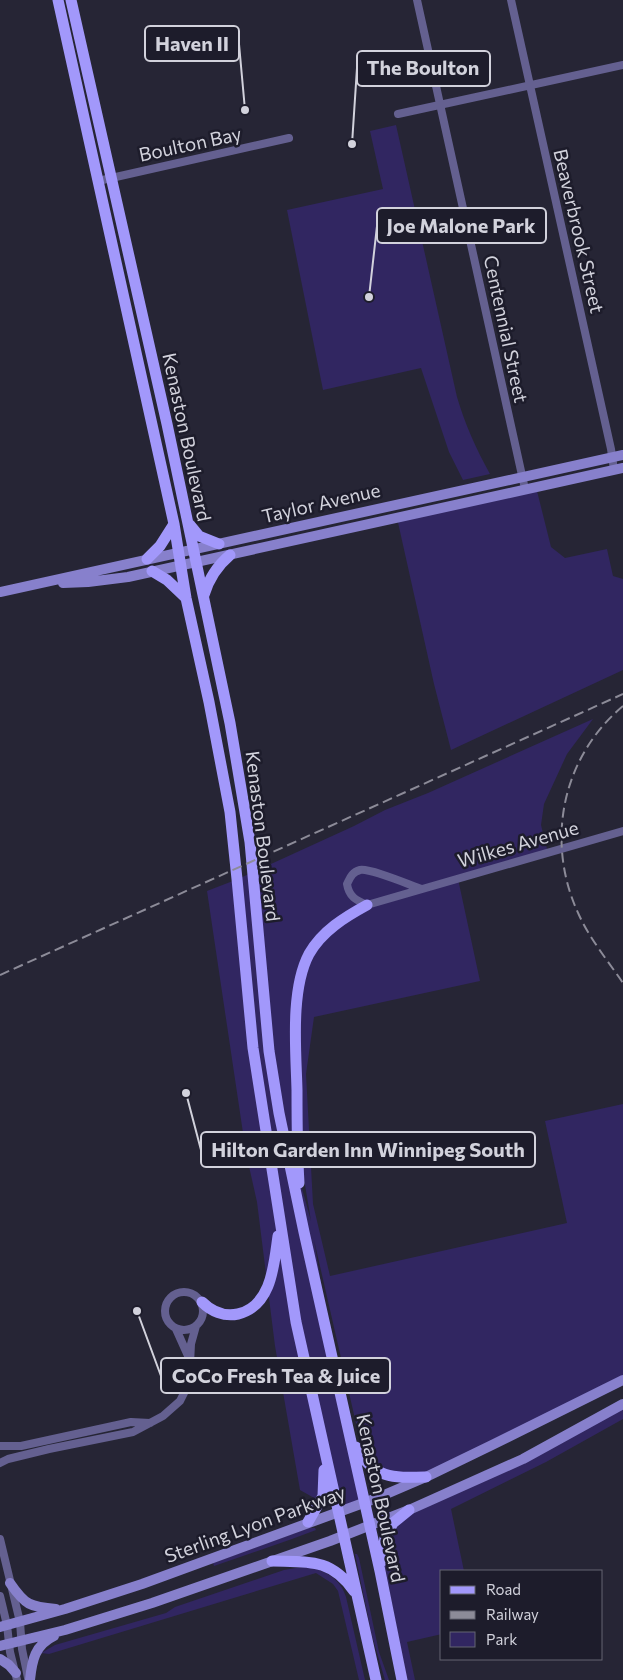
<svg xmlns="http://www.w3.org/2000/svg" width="623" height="1680" font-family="Commissioner,sans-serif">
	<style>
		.green { fill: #312661; fill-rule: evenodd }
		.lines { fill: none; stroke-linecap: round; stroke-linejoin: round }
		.street { stroke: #646090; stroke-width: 8 }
		.secondary { stroke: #8780cc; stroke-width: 10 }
		.primary { stroke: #a298fb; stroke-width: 11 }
		.rail { stroke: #8c8b98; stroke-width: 2; stroke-dasharray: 10 5; stroke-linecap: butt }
		.labels { text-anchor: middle; stroke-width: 5; stroke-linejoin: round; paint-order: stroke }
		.street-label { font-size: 19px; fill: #d2d2dc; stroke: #1d1c2b }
		.leader { fill: none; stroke: #d2d2dc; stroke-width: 2 }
		.callout-dot { fill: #d2d2dc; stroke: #1d1c2b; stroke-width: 2 }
		.callout { fill: #1d1c2b; stroke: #d2d2dc; stroke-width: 2 }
		.callout-label { font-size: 20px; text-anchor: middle; font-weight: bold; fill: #d2d2dc }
	</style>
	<rect width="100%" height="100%" fill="#262535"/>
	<path class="green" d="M396,125l61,272c8,27 19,52 33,77l-27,6 -14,-28 -28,-84 -98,22 -36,-180 96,-21 -13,-58z
		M536,487l15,60 14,11 42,-9 6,27 10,3v91l-172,80 -17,-66 -37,-166z
		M593,719l-26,35 -23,50 -3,21 7,28 -90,26 22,102 -166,36 -8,57 7,130 17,72 237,-53 -22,-102 78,-17v276l-197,97h-36l-23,-20 -9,-25 -44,-192 23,141 28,121 -27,10 -13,-56 -2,47 -23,-13 -25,-144 -18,-144 -11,-49 -39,-262 31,-12 116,-53 31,-16 43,-17zM291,1148l3,1 8,18 9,54z
		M623,1404v15l-77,43 -95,47 13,62h-22v63l-35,8 8,38h-8l-25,-128 11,-29z
		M309,1528h6l1,2 -24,9 -78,27 -1,-3z
		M355,1554h2l2,4 20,94 10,28h-4l-13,-44z
		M307,1567c18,3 34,12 39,30l19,83h-6l-21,-89 -5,-7 -17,-11 -267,81 -8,-1 14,-8 111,-32 9,-6 109,-37 12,-2z"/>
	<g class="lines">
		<path class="street" d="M417,0l108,489
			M511,0l100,449 3,21
			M398,114l225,-49
			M98,181l191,-43
			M422,889c-12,-4 -52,-21 -62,-19 -8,2 -10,8 -13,14 2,13 9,16 20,21l256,-74
			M165 1311a19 19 0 1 1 38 0a19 19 0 1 1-38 0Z
			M176,1329l13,29
			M0,1446h21l110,-24 19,1
			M0,1463l8,-4 41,-10 84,-17 30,-16 17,-15 9,-18 2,-39 5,-18
			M0,1539l20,83 2,27 6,29
			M0,1596l7,29 3,27 7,28"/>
		<path class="secondary" d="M63,583l25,-1 40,-5 495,-109
			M0,592l623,-137
			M10,1583c15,22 20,24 46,26
			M0,1627l65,-18 77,-25 235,-86 49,-21 66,-32 131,-65
			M0,1646l65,-16 87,-27 178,-62 79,-31 114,-51 100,-55
			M0,1659l9,6 7,8
			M30,1680c2,-20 5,-35 24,-44"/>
		<path class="primary" d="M58,0l116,524 12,74 23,104 21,110 7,67 16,169 43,274 80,358
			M71,0l96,424 63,299 20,119 19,209 10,62 25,119 76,339 22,109
			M190,525l9,11 20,8
			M147,559l13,-13 14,-22
			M152,571l15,9 19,18
			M204,595c5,-17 13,-29 26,-40
			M299,1183c-2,-31 -2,-62 -2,-93 -1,-39 -7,-100 12,-136 13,-23 36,-37 58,-49
			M202,1302c9,9 22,15 36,12 34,-8 36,-50 40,-78
			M356,1447c18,32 37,31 70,30
			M308,1522l15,-26 1,-26
			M272,1561c36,1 59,-3 82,30
			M381,1562l4,-24 8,-15 16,-13"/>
		<path class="rail" d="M623,706c-62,52 -78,137 -44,209 11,24 29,46 44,68
			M0,975l623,-281"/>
	</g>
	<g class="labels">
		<g class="street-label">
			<text transform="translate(190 144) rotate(-12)" y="7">Boulton Bay</text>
			<text transform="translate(579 231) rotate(77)" y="7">Beaverbrook Street</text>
			<text transform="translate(506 329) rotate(78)" y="7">Centennial Street</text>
			<text transform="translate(187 437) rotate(78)" y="7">Kenaston Boulevard</text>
			<text transform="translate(321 503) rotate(-13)" y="7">Taylor Avenue</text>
			<text transform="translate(263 836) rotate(83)" y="7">Kenaston Boulevard</text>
			<text transform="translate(518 844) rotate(-16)" y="7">Wilkes Avenue</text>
			<text transform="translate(381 1498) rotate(78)" y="7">Kenaston Boulevard</text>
			<text transform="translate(255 1524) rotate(-20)" y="7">Sterling Lyon Parkway</text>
		</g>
	</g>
	<path class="leader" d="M245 110L239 44M352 144L357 68M369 297L377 226M186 1093L201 1150M137 1311L161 1376"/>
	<g class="callout-dot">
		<circle cx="245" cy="110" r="5"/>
		<circle cx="352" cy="144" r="5"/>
		<circle cx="369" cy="297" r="5"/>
		<circle cx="186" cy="1093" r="5"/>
		<circle cx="137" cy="1311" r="5"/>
	</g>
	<g class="callout">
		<rect x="145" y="26" width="94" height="35" rx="5"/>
		<rect x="357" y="51" width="133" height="35" rx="5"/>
		<rect x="377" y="208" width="169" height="35" rx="5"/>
		<rect x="201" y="1132" width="334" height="35" rx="5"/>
		<rect x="161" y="1358" width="229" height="35" rx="5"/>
	</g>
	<g class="callout-label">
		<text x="192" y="51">Haven II</text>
		<text x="423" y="75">The Boulton</text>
		<text x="461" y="233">Joe Malone Park</text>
		<text x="368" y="1157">Hilton Garden Inn Winnipeg South</text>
		<text x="276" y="1383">CoCo Fresh Tea &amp; Juice</text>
	</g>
	<rect x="440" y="1570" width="162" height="90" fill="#1d1c2b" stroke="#656572"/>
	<rect x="450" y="1586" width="25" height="8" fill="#a298fb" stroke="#656572"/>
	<text x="486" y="1595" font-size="15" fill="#d2d2dc">Road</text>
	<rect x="450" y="1611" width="25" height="8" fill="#8c8b98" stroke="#656572"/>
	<text x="486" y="1620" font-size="15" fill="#d2d2dc">Railway</text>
	<rect x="450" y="1632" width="25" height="15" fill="#312661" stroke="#656572"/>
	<text x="486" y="1645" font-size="15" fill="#d2d2dc">Park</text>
</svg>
